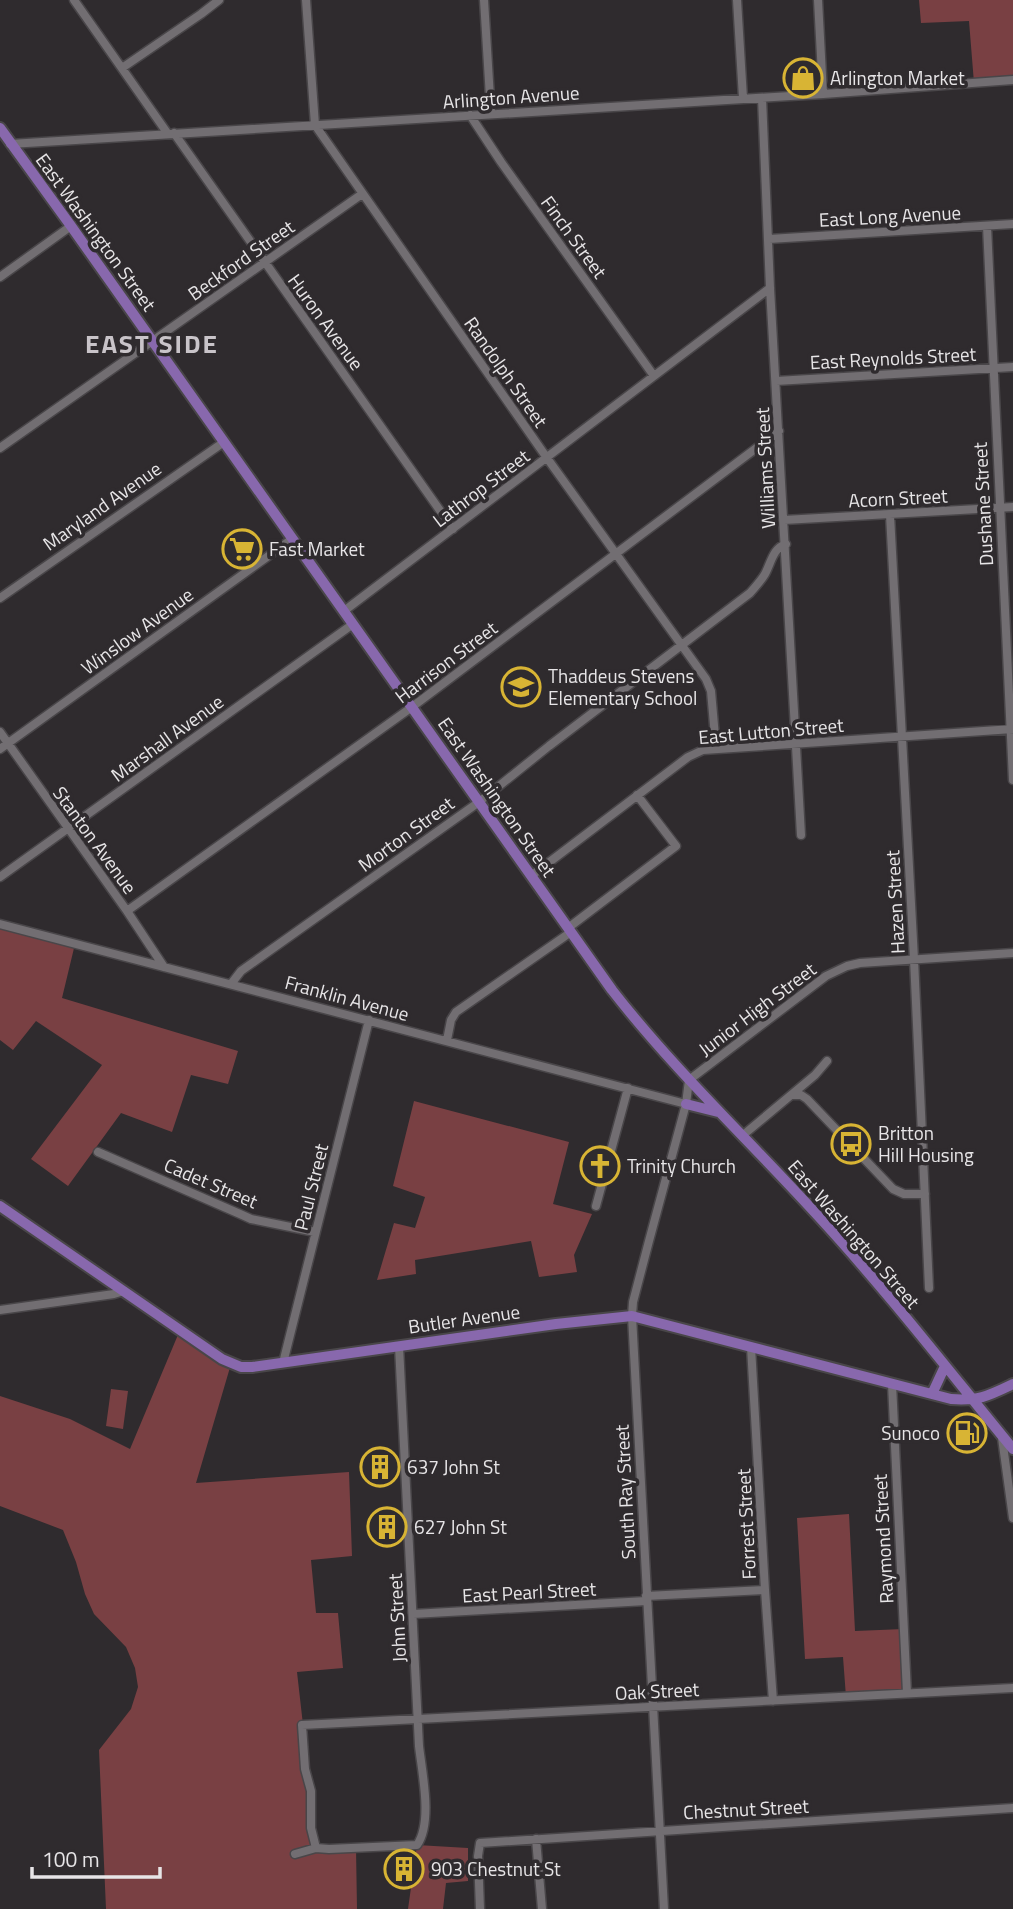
<svg xmlns="http://www.w3.org/2000/svg" width="1013" height="1909" font-family="'Titillium Web',sans-serif">
	<style>
		.green { fill: #794043 }
		.lines { fill: none; stroke-linecap: round; stroke-linejoin: round }
		.minor-casing { stroke: #494649; stroke-width: 11 }
		.major-casing { stroke: #494649; stroke-width: 14 }
		.minor { stroke: #726e72; stroke-width: 8 }
		.major { stroke: #8868ad; stroke-width: 10 }
		.labels { text-anchor: middle; stroke-width: 7; stroke-linejoin: round; paint-order: stroke }
		.poi-label { font-size: 19px; fill: #e7e5e7; stroke: #2f2b2e; text-anchor: start }
		.street-label { font-size: 19px; fill: #e7e5e7; stroke: #2f2b2e }
		.district-label { font-size: 26px; font-weight: bold; letter-spacing: 2px; fill: #c9c4c9; stroke: #2f2b2e }
	</style>
	<rect width="100%" height="100%" fill="#2f2b2e"/>
	<path class="green" d="M919,0h94v81l-39,2 -5,-62 -48,2z
		M0,924l75,20 -13,54 176,53 -10,33 -37,-9 -19,57 -51,-19 -53,73 -37,-27 71,-94 -66,-44 -23,29 -13,-10z
		M414,1101l155,41 -16,62 39,10 -18,41 3,17 -38,5 -8,-36 -116,19 1,14 -39,6 17,-57 21,5 10,-31 -32,-11z
		M180,1330l51,34 -35,119 153,-11 3,84 -41,4 5,53h22l5,55 -46,4 20,176h39l1,61h-251l-7,-159 32,-41 7,-22 -3,-19 -9,-21 -32,-33 -9,-20 -9,-32 -13,-32 -63,-24v-110l70,23 60,30z
		M111,1389l17,2 -5,38 -17,-3z
		M849,1514l6,117 49,-2 3,64 -61,4 -3,-40 -38,2 -8,-141z
		M417,1845l51,3v33l-22,2 -3,26h-35z"/>
	<g class="lines">
		<g class="minor-casing">
			<path id="minor" d="M74,0l94,134
				M306,0l9,125 232,333 159,221 5,12 5,57
				M484,0l7,114
				M737,0l6,98
				M818,0l5,94
				M122,68l79,-54 18,-14
				M762,98l8,190 31,547
				M470,115l31,47 153,214
				M174,133l279,396
				M10,144l813,-50 190,-14
				M987,226l26,554
				M769,239l244,-15
				M0,277l71,-51
				M776,381l237,-14
				M0,448l362,-254
				M890,515l24,444 15,329
				M784,520l229,-13
				M0,598l224,-156
				M344,611l426,-323
				M0,732l127,179 37,56
				M0,749l292,-210
				M531,876l157,-119 15,-7 310,-21
				M0,877l353,-253
				M127,911l285,-204 367,-276
				M0,924l686,180
				M568,928l108,-82 -39,-51
				M231,984l10,-13 238,-169 70,-56 201,-153c5,-6 11,-12 15,-19 6,-11 8,-26 21,-30
				M447,1040l4,-20 5,-8 115,-80
				M792,1095h9l6,4 86,90 11,5h21
				M742,1136l73,-61 12,-14
				M98,1152l142,62 11,5 64,13
				M596,1206l32,-118
				M0,1310l114,-16 10,-3
				M751,1347l14,243 8,111
				M283,1363l86,-343
				M892,1384l15,309
				M1002,1438l11,80
				M646,1596l119,-6
				M413,1614l233,-13
				M536,1839l6,70
				M316,1848l-5,-20v-37l-6,-22 -3,-44 711,-37
				M295,1854l21,-6 13,1 88,-4c16,-23 5,-72 2,-99l-20,-400
				M480,1909l-2,-53 2,-13 533,-35
				M664,1909l-32,-593 1,-14 16,-61 37,-137 3,-24 137,-104 21,-10 13,-3 153,-10"/>
		</g>
		<g class="major-casing">
			<path id="major" d="M0,128l71,98 541,764c63,81 138,151 207,227 68,74 130,154 194,232
				M686,1104l32,8
				M0,1206l222,153 19,8h11l304,-43 76,-8 319,83c28,2 37,-3 62,-15
				M932,1394l13,-28"/>
		</g>
		<use href="#minor" class="minor"/>
		<use href="#major" class="major"/>
	</g>
	<defs>
		<g id="shop-ring" transform="scale(2.0125)"><circle r="9.5" fill="#2f2b2e" stroke="#d8b434" stroke-width="1.5"/><path d="M-5-2.5h2.3a2.7 3.5 0 0 1 5.4 0H5L5.5 6h-11ZM-1.5-2.5h3a1.5 2.3 0 0 0-3 0Z" fill="#d8b434"/></g>
		<g id="supermarket-ring" transform="scale(2.0125)"><circle r="9.5" fill="#2f2b2e" stroke="#d8b434" stroke-width="1.5"/><path d="M-6-5.5h2.5l.6 2H6L4.5 2H-2.5L-4.4-4H-6ZM-1.5 3.2a1.3 1.3 0 1 0 .1 0ZM3 3.2a1.3 1.3 0 1 0 .1 0Z" fill="#d8b434"/></g>
		<g id="school-ring" transform="scale(2.0125)"><circle r="9.5" fill="#2f2b2e" stroke="#d8b434" stroke-width="1.5"/><path d="M0-5L7-2L0 1L-7-2ZM-4 1L0 2.5L4 1V4Q0 6-4 4Z" fill="#d8b434"/></g>
		<g id="bus-ring" transform="scale(2.0125)"><circle r="9.5" fill="#2f2b2e" stroke="#d8b434" stroke-width="1.5"/><path d="M-5-6H5V4H4V6H2V4H-2V6H-4V4H-5ZM-3.5-4V0h7V-4ZM-3.5 1.2v1.5H-2V1.2ZM2 1.2v1.5H3.5V1.2Z" fill="#d8b434"/></g>
		<g id="church-ring" transform="scale(2.0125)"><circle r="9.5" fill="#2f2b2e" stroke="#d8b434" stroke-width="1.5"/><path d="M-1.2-6h2.4v3.5h3.3v2.4h-3.3V6h-2.4V-.1h-3.3v-2.4h3.3Z" fill="#d8b434"/></g>
		<g id="fuel-ring" transform="scale(2.0125)"><circle r="9.5" fill="#2f2b2e" stroke="#d8b434" stroke-width="1.5"/><path d="M-5.5-6h7V0h2V4h1.3V-2.5L3-4.5l.8-.8L6-3V5H2.5V1h-1V6h-7ZM-4.2-4.7v3.2H.2V-4.7Z" fill="#d8b434"/></g>
		<g id="building-ring" transform="scale(2.0125)"><circle r="9.5" fill="#2f2b2e" stroke="#d8b434" stroke-width="1.5"/><path d="M-4-6H4V6H1V3H-1V6H-4ZM-2.5-4.3h1.7v1.8h-1.7ZM.8-4.3h1.7v1.8H.8ZM-2.5-1h1.7V.8h-1.7ZM.8-1h1.7V.8H.8Z" fill="#d8b434"/></g>
	</defs>
	<g fill-rule="evenodd">
		<use href="#shop-ring" x="803" y="78"/>
		<use href="#supermarket-ring" x="242" y="549"/>
		<use href="#school-ring" x="521" y="687"/>
		<use href="#bus-ring" x="851" y="1144"/>
		<use href="#church-ring" x="600" y="1166"/>
		<use href="#fuel-ring" x="967" y="1433"/>
		<use href="#building-ring" x="380" y="1467"/>
		<use href="#building-ring" x="387" y="1527"/>
		<use href="#building-ring" x="404" y="1869"/>
	</g>
	<g class="labels">
		<g class="poi-label">
			<text x="830" y="85">Arlington Market</text>
			<text x="269" y="556">Fast Market</text>
			<text x="548" y="683">Thaddeus Stevens<tspan x="548" dy="22">Elementary School</tspan></text>
			<text x="878" y="1140">Britton<tspan x="878" dy="22">Hill Housing</tspan></text>
			<text x="627" y="1173">Trinity Church</text>
			<text x="940" y="1440" text-anchor="end">Sunoco</text>
			<text x="407" y="1474">637 John St</text>
			<text x="414" y="1534">627 John St</text>
			<text x="431" y="1876">903 Chestnut St</text>
		</g>
		<g class="street-label">
			<text transform="translate(511 97) rotate(-4)" y="7">Arlington Avenue</text>
			<text transform="translate(890 216) rotate(-3)" y="7">East Long Avenue</text>
			<text transform="translate(96 232) rotate(54)" y="7">East Washington Street</text>
			<text transform="translate(574 237) rotate(54)" y="7">Finch Street</text>
			<text transform="translate(241 260) rotate(-35)" y="7">Beckford Street</text>
			<text transform="translate(326 322) rotate(54)" y="7">Huron Avenue</text>
			<text transform="translate(893 358) rotate(-3)" y="7">East Reynolds Street</text>
			<text transform="translate(506 372) rotate(55)" y="7">Randolph Street</text>
			<text transform="translate(765 468) rotate(-93)" y="7">Williams Street</text>
			<text transform="translate(481 488) rotate(-37)" y="7">Lathrop Street</text>
			<text transform="translate(898 498) rotate(-3)" y="7">Acorn Street</text>
			<text transform="translate(983 504) rotate(-93)" y="7">Dushane Street</text>
			<text transform="translate(102 506) rotate(-35)" y="7">Maryland Avenue</text>
			<text transform="translate(137 631) rotate(-36)" y="7">Winslow Avenue</text>
			<text transform="translate(446 662) rotate(-37)" y="7">Harrison Street</text>
			<text transform="translate(771 731) rotate(-5)" y="7">East Lutton Street</text>
			<text transform="translate(167 738) rotate(-36)" y="7">Marshall Avenue</text>
			<text transform="translate(497 797) rotate(55)" y="7">East Washington Street</text>
			<text transform="translate(406 834) rotate(-36)" y="7">Morton Street</text>
			<text transform="translate(95 840) rotate(54)" y="7">Stanton Avenue</text>
			<text transform="translate(895 902) rotate(-93)" y="7">Hazen Street</text>
			<text transform="translate(347 998) rotate(15)" y="7">Franklin Avenue</text>
			<text transform="translate(757 1009) rotate(-37)" y="7">Junior High Street</text>
			<text transform="translate(211 1183) rotate(23)" y="7">Cadet Street</text>
			<text transform="translate(311 1187) rotate(-76)" y="7">Paul Street</text>
			<text transform="translate(854 1234) rotate(49)" y="7">East Washington Street</text>
			<text transform="translate(464 1319) rotate(-8)" y="7">Butler Avenue</text>
			<text transform="translate(625 1492) rotate(-93)" y="7">South Ray Street</text>
			<text transform="translate(746 1524) rotate(-93)" y="7">Forrest Street</text>
			<text transform="translate(883 1539) rotate(-93)" y="7">Raymond Street</text>
			<text transform="translate(529 1592) rotate(-3)" y="7">East Pearl Street</text>
			<text transform="translate(397 1618) rotate(-93)" y="7">John Street</text>
			<text transform="translate(657 1691) rotate(-3)" y="7">Oak Street</text>
			<text transform="translate(746 1809) rotate(-3)" y="7">Chestnut Street</text>
		</g>
		<g class="district-label">
			<text x="152" y="353">EAST SIDE</text>
		</g>
	</g>
	<path d="M32 1867v10h128v-10" fill="none" stroke="#e7e5e7" stroke-width="3.5"/>
	<text x="42" y="1867" font-size="21" fill="#e7e5e7" stroke="#2f2b2e" stroke-width="5" paint-order="stroke">100 m</text>
</svg>
